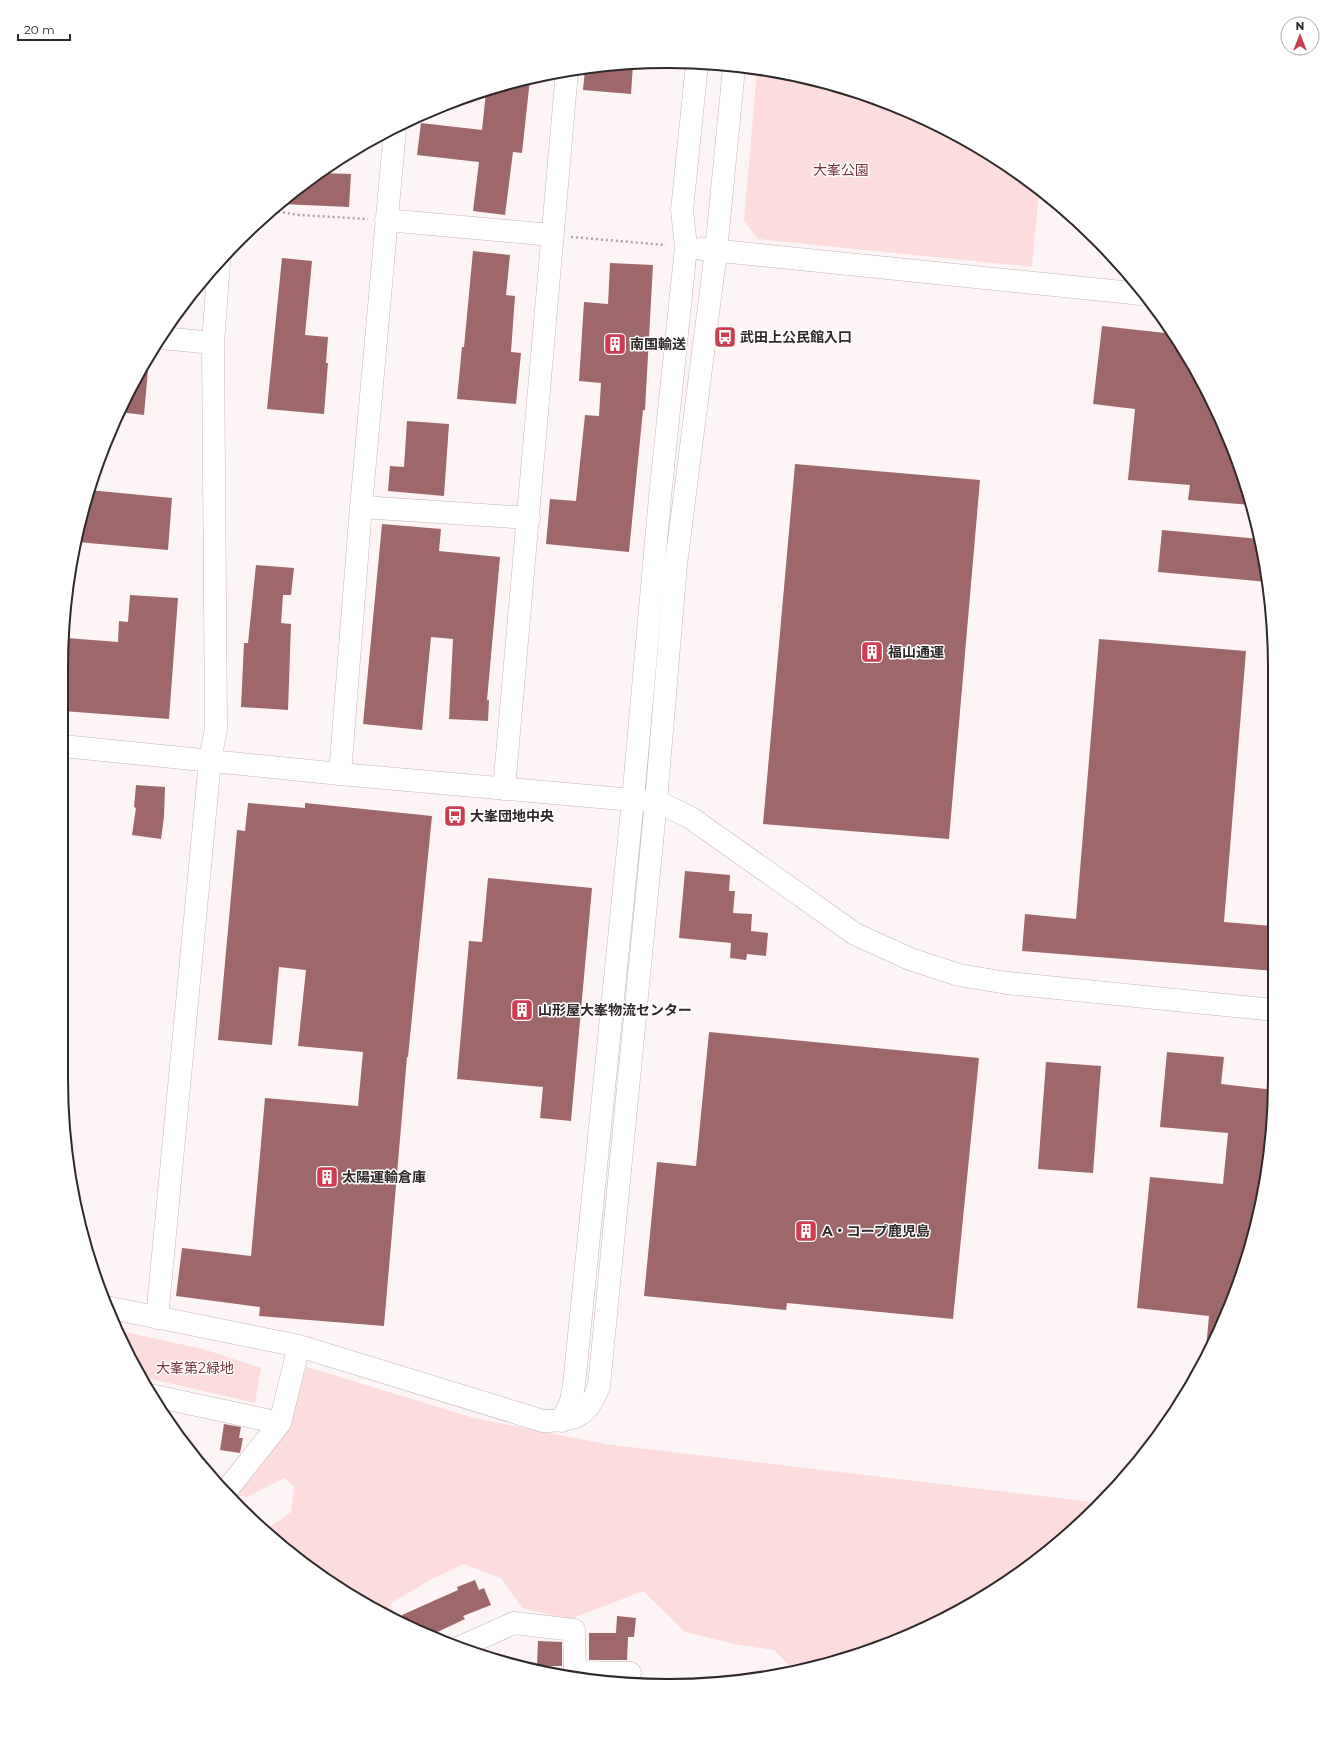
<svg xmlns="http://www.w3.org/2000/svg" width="1336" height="1747" font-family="Montserrat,'Noto Sans JP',sans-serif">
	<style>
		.green { fill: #fcdcdd }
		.building { fill: #9e676a }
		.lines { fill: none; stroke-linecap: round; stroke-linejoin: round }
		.minor-casing { stroke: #c6b5b5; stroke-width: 23 }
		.path { stroke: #aca4a4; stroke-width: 2.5; stroke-dasharray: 2 3; stroke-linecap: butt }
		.minor { stroke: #fff; stroke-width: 22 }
		.labels { text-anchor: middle; stroke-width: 3; stroke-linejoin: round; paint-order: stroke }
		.park-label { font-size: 14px; fill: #793238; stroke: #fff }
		.poi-label { font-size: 14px; font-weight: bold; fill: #302929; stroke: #fff; text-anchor: start }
		.rim { fill: none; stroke: #302929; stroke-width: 2 }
	</style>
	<rect width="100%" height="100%" fill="#fdf5f5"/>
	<path class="green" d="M757,70l29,3 114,34 105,56 34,28 -7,76 -274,-28 -14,-18z
		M116,1330l87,19 58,19 -6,35 -116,-27z
		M307,1367l167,51 131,26 496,59 -33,32 -63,49 -68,39 -74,31 -67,18 -22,-22 -35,-5 -54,-13 -42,-41 -72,28 -49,-11 -21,-30 -37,-14 -34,16 -39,23 4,18 -64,-37 -67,-53 27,-19 3,-26 -10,-8 -37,19 -11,-1 56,-88z"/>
	<path class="building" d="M633,64l-2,30 -48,-4 2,-21z
		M530,79l-8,74 -9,-1 -8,63 -32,-4 6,-49 -62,-7 4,-32 61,7 4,-38z
		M319,173l32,1 -2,33 -68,-3z
		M473,251l37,4 -4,40 9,1 -4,56 10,1 -5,51 -59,-5 5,-52h2z
		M282,258l30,3 -7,74 23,2 -2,26h2l-4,51 -57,-5z
		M610,263l43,2 -8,145h-2l-14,142 -83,-8 4,-45 26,2 9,-86 14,1 2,-33 -22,-2 5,-79 24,2z
		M1102,326l72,8 55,102 23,69 -64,-5 2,-15 -62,-5 7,-71 -42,-5z
		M149,358l-5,57 -25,-3 5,-13z
		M407,421l42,3 -5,72 -56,-5 2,-25 14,1z
		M795,464l185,16 -31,359 -186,-15z
		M89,490l83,8 -4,52 -91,-8 5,-31z
		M382,524l59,5 -2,22 61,6 -13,143h2l-1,21 -39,-2 4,-80 -22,-2 -9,93 -59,-6z
		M1162,530l98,9 8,43 -110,-10z
		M256,565l38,3 -3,27h-8l-2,28 10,1 -3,86 -47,-3 3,-64h4z
		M130,595l48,3 -9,121 -106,-8 4,-73 51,4 1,-21 9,1z
		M1099,639l147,12 -22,271 49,4 1,45 -252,-20 3,-37 51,5z
		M136,785l29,2 -1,30 -3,22 -29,-4 4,-27 -2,-1z
		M248,803l57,5v-5l127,13 -24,241h-1l-23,269 -125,-10 1,-9 -84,-11 6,-48 69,8 14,-158 93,8 5,-54 -65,-6 8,-76 -27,-3 -7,78 -54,-5 19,-210 8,1z
		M685,871l45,4 -1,16h6l-2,22 19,1 -1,17 17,2 -2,23 -19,-2 -1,6 -16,-2 1,-15 -52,-5z
		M488,878l104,10 -21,233 -31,-3 3,-31 -86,-8 12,-138 13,1z
		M709,1032l270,26 -26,261 -166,-16 -1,7 -142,-14 13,-134 39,4z
		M1167,1052l57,5 -3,27 53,6 -4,68 -27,116 -35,76 -2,-1 3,-33 -72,-8 13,-131 73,7 5,-51 -68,-6z
		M1046,1062l55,4 -8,107 -55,-4z
		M224,1424l17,3 -2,11h4l-3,15 -20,-3z
		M475,1580l4,10 5,-2 7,17 -28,11 2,3 -36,17 -21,-9 -6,-12 56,-25 -1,-3z
		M617,1616l19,2 -2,19h-6l-1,23h-38v-27h27z
		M538,1641l24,1v24h-25z"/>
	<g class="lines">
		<g class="minor-casing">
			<path id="minor" d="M386,220l166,15
				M701,249l441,45
				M162,338l51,5
				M361,507l168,11
				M63,746l277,28 293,26 23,1 35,17 164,116 55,25 49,16 48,8 267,27
				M340,774l21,-267 34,-378
				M504,789l63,-718
				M106,1307l193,39 244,75c31,0 45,-4 56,-35l57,-585 20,-237 40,-313 18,-183
				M157,1318l53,-557 6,-33 -3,-385 6,-81
				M150,1395l130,28
				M562,1421l9,-20 3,-16 59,-585 27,-303 26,-250 -4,-37 15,-146
				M226,1491l54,-68 19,-77
				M458,1648l56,-25 60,7 1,42
				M575,1678v-6l55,1"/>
		</g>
		<path class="path" d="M273,211l26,4 69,4
			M571,237l95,8"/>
		<use href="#minor" class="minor"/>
	</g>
	<defs>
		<g id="bus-square" transform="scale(1.15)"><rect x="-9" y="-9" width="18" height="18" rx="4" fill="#cd3d52" stroke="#fff"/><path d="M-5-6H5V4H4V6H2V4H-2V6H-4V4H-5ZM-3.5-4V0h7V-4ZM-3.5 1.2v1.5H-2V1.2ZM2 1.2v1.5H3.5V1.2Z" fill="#fff"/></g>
		<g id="building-square" transform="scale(1.15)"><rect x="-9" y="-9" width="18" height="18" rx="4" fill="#cd3d52" stroke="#fff"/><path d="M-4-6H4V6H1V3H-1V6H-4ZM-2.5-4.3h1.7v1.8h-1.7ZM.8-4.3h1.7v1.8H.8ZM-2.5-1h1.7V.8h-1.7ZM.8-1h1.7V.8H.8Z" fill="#fff"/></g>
	</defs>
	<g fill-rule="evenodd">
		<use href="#bus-square" x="725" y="337"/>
		<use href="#building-square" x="615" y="344"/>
		<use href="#building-square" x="872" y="652"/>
		<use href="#bus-square" x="455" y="816"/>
		<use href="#building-square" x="522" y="1010"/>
		<use href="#building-square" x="327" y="1177"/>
		<use href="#building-square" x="806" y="1231"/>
	</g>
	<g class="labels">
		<g class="park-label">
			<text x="841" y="175">大峯公園</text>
			<text x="195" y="1373">大峯第2緑地</text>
		</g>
		<g class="poi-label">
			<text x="740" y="342">武田上公民館入口</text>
			<text x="630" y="349">南国輸送</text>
			<text x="888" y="657">福山通運</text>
			<text x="470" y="821">大峯団地中央</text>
			<text x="538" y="1015">山形屋大峯物流センター</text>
			<text x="342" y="1182">太陽運輸倉庫</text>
			<text x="822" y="1236">A・コープ鹿児島</text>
		</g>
	</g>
	<path d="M0 0H1336V1747H0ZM668 68H668A600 600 0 0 1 1268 668V1079A600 600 0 0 1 668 1679H668A600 600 0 0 1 68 1079V668A600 600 0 0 1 668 68Z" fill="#fff" fill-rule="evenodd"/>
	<path class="rim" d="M668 68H668A600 600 0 0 1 1268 668V1079A600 600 0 0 1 668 1679H668A600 600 0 0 1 68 1079V668A600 600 0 0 1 668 68Z"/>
	<g transform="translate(1300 36)"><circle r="19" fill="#ffffff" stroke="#aca9a9"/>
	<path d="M0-3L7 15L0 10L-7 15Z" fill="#cd3d52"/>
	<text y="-6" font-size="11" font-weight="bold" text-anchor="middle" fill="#302929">N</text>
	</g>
	<path d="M18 34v6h52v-6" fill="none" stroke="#302929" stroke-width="2"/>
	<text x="24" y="34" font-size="12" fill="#302929" stroke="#ffffff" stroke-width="3" paint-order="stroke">20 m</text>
</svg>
